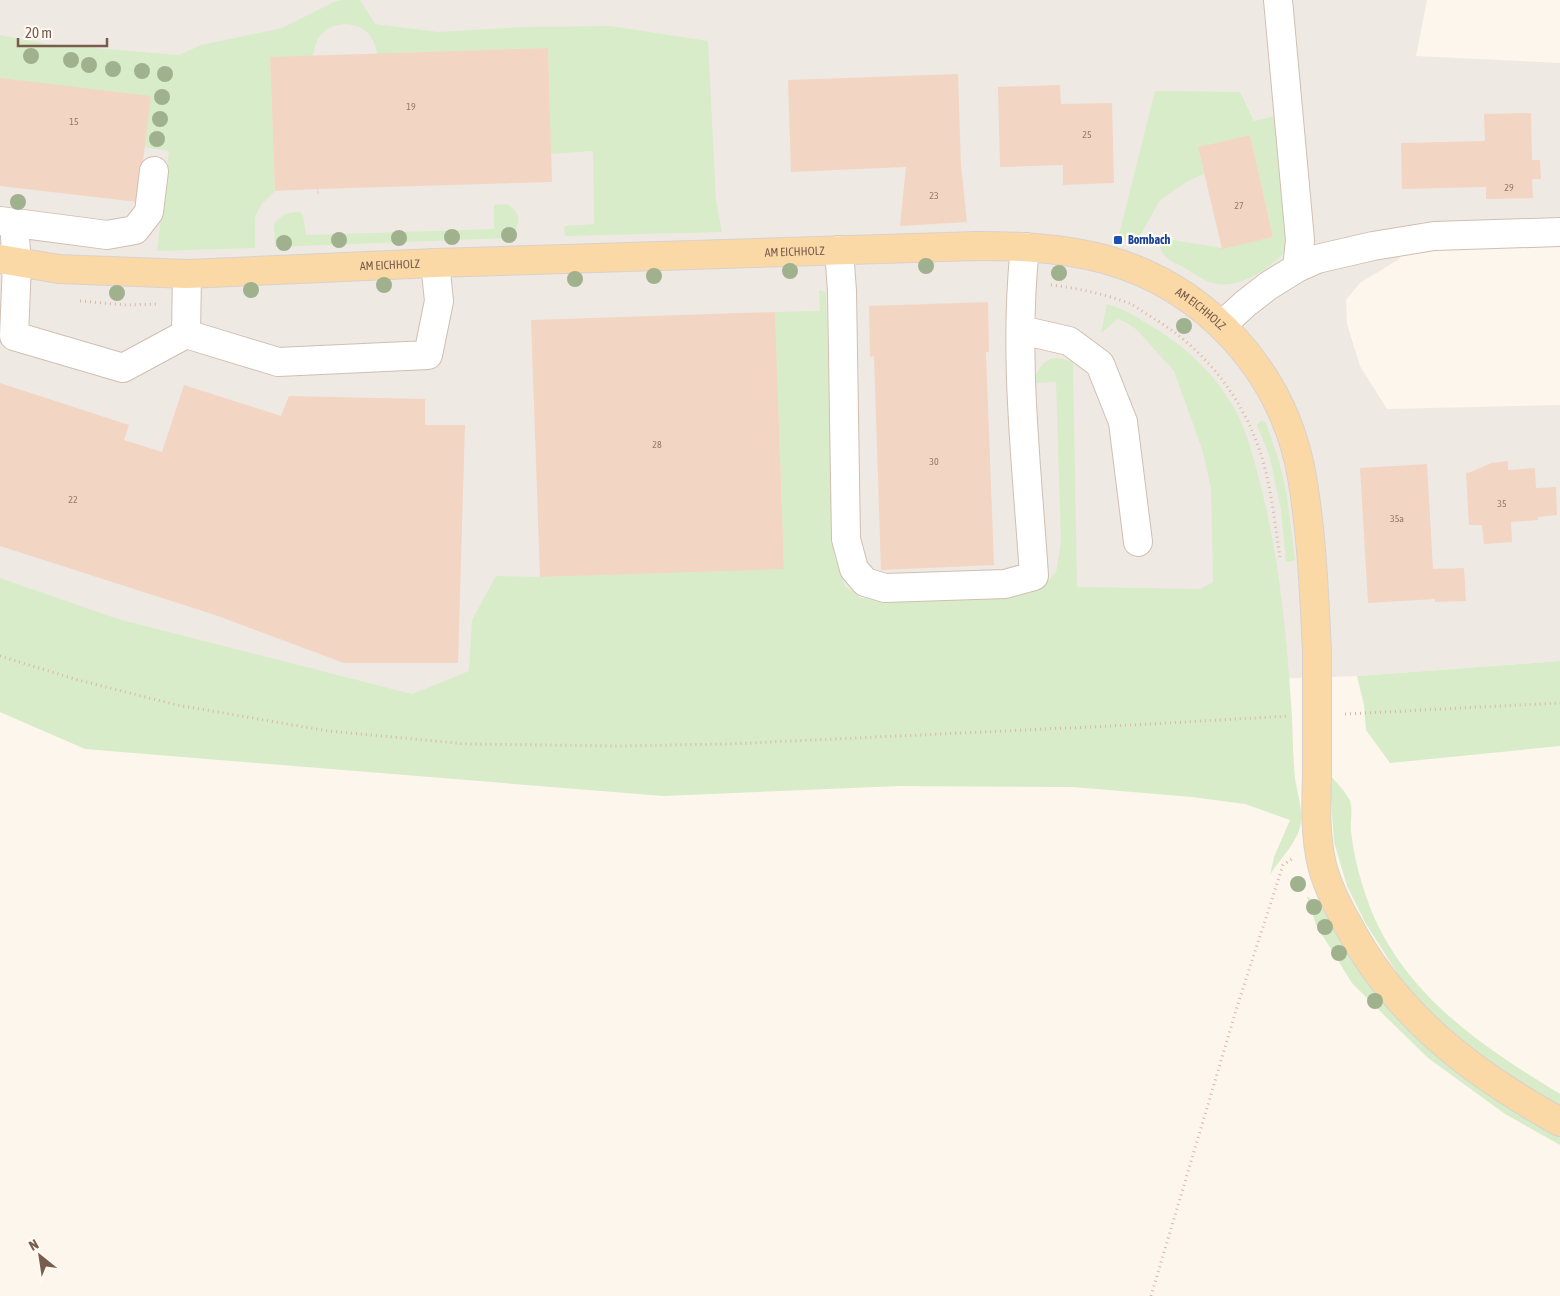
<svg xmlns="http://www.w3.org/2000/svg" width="1560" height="1296" font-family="'Asap Condensed',sans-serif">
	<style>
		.industrial { fill: #efe9e4 }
		.green { fill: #d8ecc9 }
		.building { fill: #f3d5c3 }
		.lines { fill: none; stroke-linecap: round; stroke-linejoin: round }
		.minor-casing { stroke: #d1beb0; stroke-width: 30 }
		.major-casing { stroke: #dad1cd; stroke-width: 30 }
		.path { stroke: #d9b8a5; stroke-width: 3; stroke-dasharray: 1 4; stroke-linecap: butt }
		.minor { stroke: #fff; stroke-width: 28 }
		.major { stroke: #fad9a6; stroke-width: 28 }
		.major-bridge-casing { stroke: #dad1cd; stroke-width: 30; stroke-linecap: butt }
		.major-bridge { stroke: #fad9a6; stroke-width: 28 }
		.tree { fill: #a0b18e }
		.transit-dot { fill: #1a4fb4; stroke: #fffaf3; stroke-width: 2 }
		.labels { text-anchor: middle; stroke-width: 4.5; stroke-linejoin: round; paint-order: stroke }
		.number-label { font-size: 10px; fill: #987a6a }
		.transit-label { font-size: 12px; font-weight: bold; fill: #164399; stroke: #fffaf3; text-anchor: start }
		.street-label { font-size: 12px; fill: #7a5c4d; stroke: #fffaf3 }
	</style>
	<rect width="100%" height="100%" fill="#fdf6ec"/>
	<path class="industrial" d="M0,0h1427l-11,56 144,7v154l-139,5 1,7 -23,30 -39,24 -14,17 1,24 13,42 27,43 173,-4v256l-203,15 -891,32 -466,-102z"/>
	<path class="green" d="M341,0h19l15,24 63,8 86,-5 86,-1 98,15 8,160 6,31 -156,4 -2,-6 1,-4 29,-2 -1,-73 -42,3 -3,-106 -171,6c-1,-5 -2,-11 -5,-15 -9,-17 -34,-19 -48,-7 -8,6 -9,15 -11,24l-43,2 5,133 -14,14 -6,12v31l-98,3 12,-100 -25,-4 -144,-69v-43l47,9 132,11 22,-10 81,-17 52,-26z
		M1155,91l85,1 14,29 26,-6 12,128c-16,22 -52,48 -80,40 -9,-3 -19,-10 -27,-15 -11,-6 -23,-9 -25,-22l7,-7 55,9 51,-11 -23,-102 -52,12 6,27 -16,7 -28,19 -20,36 -10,4 -12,-1z
		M507,204c16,10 13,19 5,34l-237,9 -1,-23c8,-10 14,-12 26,-12l3,3 3,20 188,-6v-24z
		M819,290l7,2 8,263 11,31 16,12 36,1 129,-8 18,-5 12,-14 5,-30 -5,-160 -21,1c2,-22 19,-31 38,-20l4,224 123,2 13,-7 -2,-94 -9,-39 -28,-78 -37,-41 -10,-7 -9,-4 -17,14 6,-29c20,6 37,17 54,28 27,18 51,40 69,69 14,21 20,46 27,70 22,80 30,165 35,247 1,20 1,41 3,60 2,13 8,33 6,45 -4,21 -21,35 -31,52l4,-18 16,-37 -45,-16 -53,-7 -119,-10 -174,-1 -236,10 -578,-47 -85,-37v-134l118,41 294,75 57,-23 3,-51 24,-44 44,1 244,-9 -9,-256 45,-1z
		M1262,420l4,3 13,38 8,35 8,64 -5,2 -4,-1 -5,-51 -11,-52 -13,-33z
		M1560,661v85l-170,17 -24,-33 -2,-25 -7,-29z
		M1329,774c5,6 19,20 21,27 3,8 0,21 1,30 2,19 6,37 12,56 30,100 113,156 197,207v12l-57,-32 -51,-40 -40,-40 -13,-18 -33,-52 -19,-38 -13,-44z
		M1307,896c5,4 11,8 15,12 10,11 19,33 27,46 11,18 24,36 38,53 48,55 110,94 173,129v9l-55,-31 -77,-56 -40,-39 -36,-36 -36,-58z"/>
	<path class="building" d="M548,48l4,134 -234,7 1,5h-2v-5l-42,2 -5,-134z
		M958,74l3,91 6,57 -67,4 6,-59 -115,5 -3,-92z
		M0,78l151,18 -13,106 -138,-16z
		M1060,85l1,19 51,-1 2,80 -51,2v-20l-63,2 -2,-80z
		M1531,113l1,47h8l1,19h-9l1,19 -47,1v-12l-84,2 -1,-46 84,-2 -1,-27z
		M1250,135l23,102 -51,12 -24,-102z
		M988,302l1,50h-3l8,213 -113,5 -7,-214 -4,1 -1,-51z
		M775,312l9,257 -244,8 -9,-257z
		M0,383l129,42 -5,15 38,12 22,-67 97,31 8,-20 136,3v26h40l-7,238h-114l-129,-48 -215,-69z
		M1508,461v9l27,-2 1,20 20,-1 1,28 -19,2v3l-27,2 1,20 -28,2 -2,-19h-13l-3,-52 5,-1 20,-9z
		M1427,464l6,105 31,-1 2,33 -31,1v-3l-67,4 -8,-135z"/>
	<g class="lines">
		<g class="minor-casing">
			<path id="minor" d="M1278,0l22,240 -3,28
				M0,221l107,14 28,-5 14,-18 5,-41
				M16,224l-1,14 2,25 -3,73 109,32 63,-34 1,-60
				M839,250l3,41 4,248 8,30 11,13 20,6 120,-4 29,-8c-7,-109 -21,-220 -9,-329
				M1222,325l23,-21 23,-18 29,-18 20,-9 56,-13 61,-10 126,-4
				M1021,330l48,11 31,23 23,58 15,120
				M186,334l92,28 150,-7 11,-54 -4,-38"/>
		</g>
		<g class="major-casing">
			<g id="major">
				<path id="s1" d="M0,259l59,10 128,5 248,-11 542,-17c43,0 85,2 127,13 103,28 180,114 198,218 10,58 12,116 15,174"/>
				<path d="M1317,775c-1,30 -2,61 5,90 5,20 14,38 24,56 48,93 124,151 214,201"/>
			</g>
		</g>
		<path class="path" d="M1051,285c26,3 53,9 78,18 6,3 13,8 19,12 51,29 90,75 110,131 13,35 16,74 22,111
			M80,301l46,4 33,-1
			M0,656l78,24 99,25 151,26 139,13 154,2 107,-2 404,-19 157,-9
			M1345,714l215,-11
			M1151,1296l86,-289 46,-142 9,-6"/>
		<use href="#minor" class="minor"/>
		<use href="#major" class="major"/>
		<g class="major-bridge-casing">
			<path id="major-bridge" d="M1317,775v-124"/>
		</g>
		<use href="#major-bridge" class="major-bridge"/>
	</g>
	<g class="tree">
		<circle cx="31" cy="56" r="8"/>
		<circle cx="71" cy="60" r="8"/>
		<circle cx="89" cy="65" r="8"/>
		<circle cx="113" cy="69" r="8"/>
		<circle cx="142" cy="71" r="8"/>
		<circle cx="165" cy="74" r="8"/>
		<circle cx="162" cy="97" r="8"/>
		<circle cx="160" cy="119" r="8"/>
		<circle cx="157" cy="139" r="8"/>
		<circle cx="18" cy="202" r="8"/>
		<circle cx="509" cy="235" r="8"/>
		<circle cx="452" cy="237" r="8"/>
		<circle cx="399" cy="238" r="8"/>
		<circle cx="339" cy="240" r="8"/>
		<circle cx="284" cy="243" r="8"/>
		<circle cx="926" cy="266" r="8"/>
		<circle cx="790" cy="271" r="8"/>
		<circle cx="1059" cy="273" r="8"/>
		<circle cx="654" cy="276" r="8"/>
		<circle cx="575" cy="279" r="8"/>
		<circle cx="384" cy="285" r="8"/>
		<circle cx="251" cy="290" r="8"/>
		<circle cx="117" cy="293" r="8"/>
		<circle cx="1184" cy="326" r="8"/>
		<circle cx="1298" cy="884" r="8"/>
		<circle cx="1314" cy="907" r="8"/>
		<circle cx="1325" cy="927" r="8"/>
		<circle cx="1339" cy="953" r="8"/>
		<circle cx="1375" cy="1001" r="8"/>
	</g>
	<rect class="transit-dot" x="1113" y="235" width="10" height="10" rx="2.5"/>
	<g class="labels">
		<g class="number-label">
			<text x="411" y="110">19</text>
			<text x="74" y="125">15</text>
			<text x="1087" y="138">25</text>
			<text x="1509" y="191">29</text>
			<text x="934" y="199">23</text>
			<text x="1239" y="209">27</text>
			<text x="657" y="448">28</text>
			<text x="934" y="465">30</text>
			<text x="73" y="503">22</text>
			<text x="1502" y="507">35</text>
			<text x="1397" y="522">35a</text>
		</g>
		<g class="transit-label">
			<text x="1128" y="244">Bornbach</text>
		</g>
		<g class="street-label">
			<text dy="4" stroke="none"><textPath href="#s1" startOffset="796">AM EICHHOLZ</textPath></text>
			<text dy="4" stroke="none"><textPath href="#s1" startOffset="391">AM EICHHOLZ</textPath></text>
			<text dy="4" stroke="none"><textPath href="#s1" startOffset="1216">AM EICHHOLZ</textPath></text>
		</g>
	</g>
	<g transform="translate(40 1256) rotate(330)" stroke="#fffaf3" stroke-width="4" paint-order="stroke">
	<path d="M0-4L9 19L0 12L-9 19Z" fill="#7a5c4d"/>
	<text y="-8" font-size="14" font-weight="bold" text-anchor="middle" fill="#7a5c4d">N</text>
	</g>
	<path d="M18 38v8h89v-8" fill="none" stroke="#7a5c4d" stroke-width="2.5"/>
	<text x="25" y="38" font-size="15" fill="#7a5c4d" stroke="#fffaf3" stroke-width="4" paint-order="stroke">20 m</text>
</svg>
